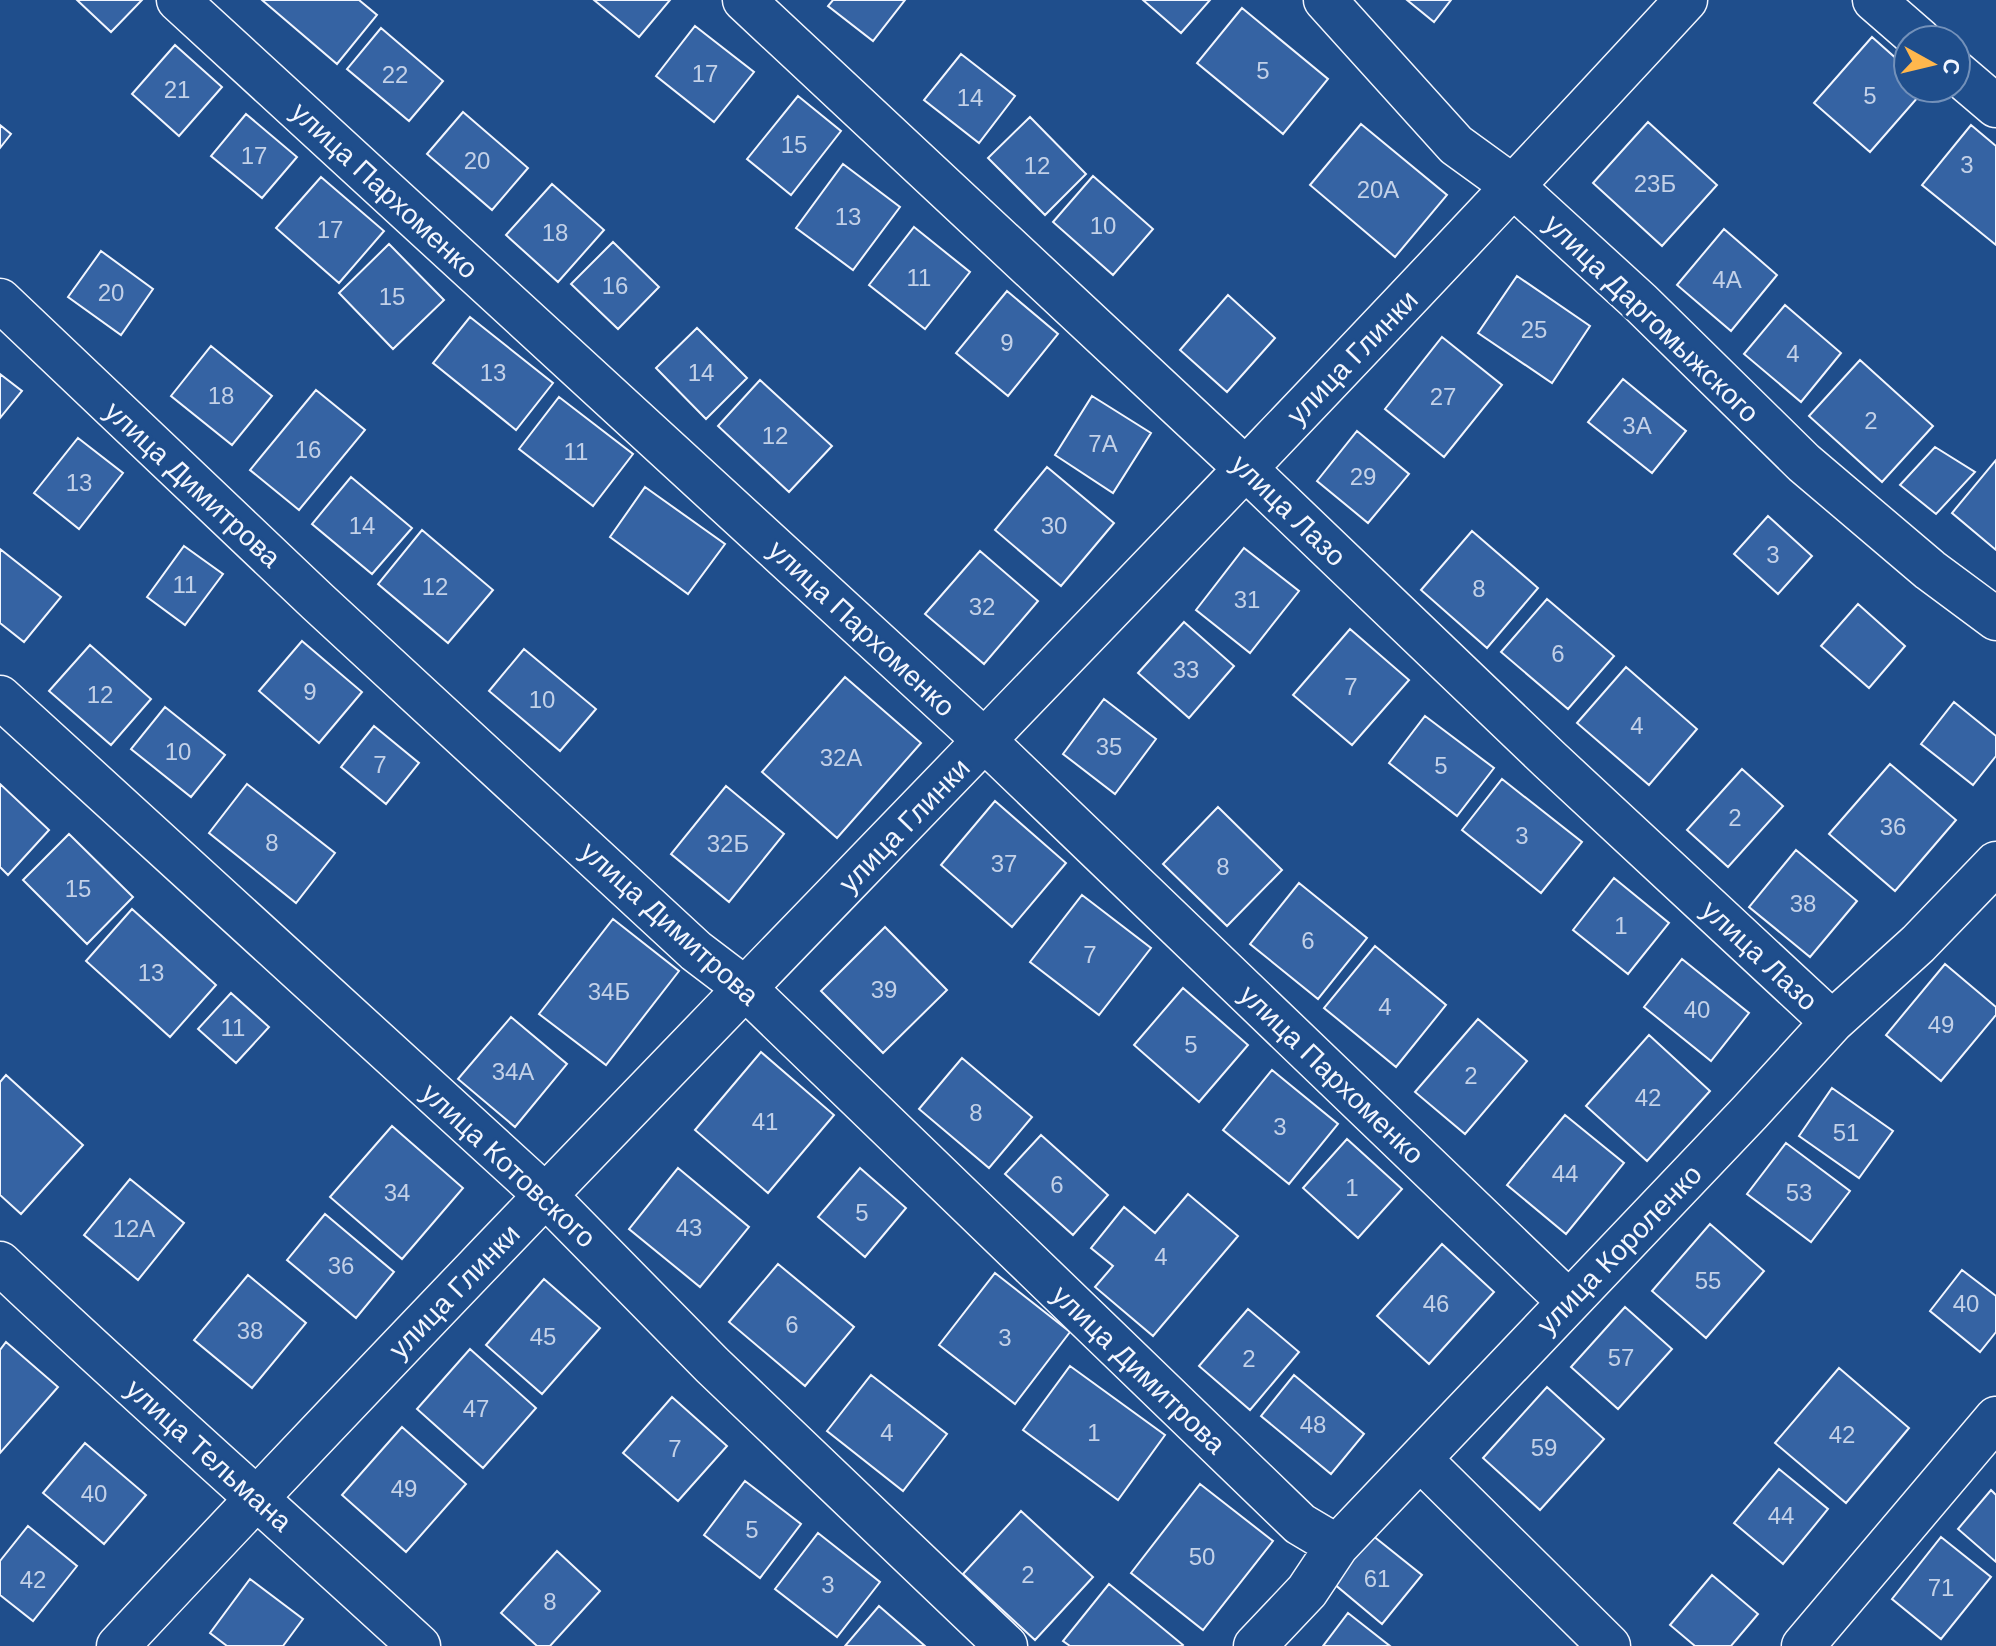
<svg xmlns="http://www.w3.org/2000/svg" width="1996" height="1646" font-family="Helvetica,sans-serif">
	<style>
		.building { fill: #3563a3; stroke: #f2f6ff; stroke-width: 2 }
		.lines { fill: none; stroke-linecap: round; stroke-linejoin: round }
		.minor-casing { stroke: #f2f6ff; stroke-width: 45 }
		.minor { stroke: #1f4e8c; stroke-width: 42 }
		.labels { text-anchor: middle; stroke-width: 6; stroke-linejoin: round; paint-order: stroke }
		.number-label { font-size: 24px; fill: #c3d1e8 }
		.street-label { font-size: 28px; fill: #f2f6ff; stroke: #1f4e8c }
	</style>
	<rect width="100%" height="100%" fill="#1f4e8c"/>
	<path class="building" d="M77,0h65l-31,32z
		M262,0h97l18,15 -40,49z
		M594,0h76l-31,37z
		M833,0h72l-32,41 -45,-35z
		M1143,0h67l-29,33z
		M1407,0h44l-17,22z
		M1242,8l86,71 -45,55 -86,-71z
		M695,26l59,46 -40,50 -58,-46z
		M381,28l62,53 -34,40 -62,-52z
		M1872,37l36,32v19h18l-56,64 -56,-49z
		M175,45l47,42 -43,49 -47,-42z
		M961,54l54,42 -36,47 -55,-43z
		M798,96l43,35 -50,64 -44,-36z
		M463,112l65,56 -36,42 -65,-56z
		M246,114l51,43 -35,41 -51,-42z
		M1030,117l56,57 -41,41 -57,-57z
		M1648,122l69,63 -55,61 -69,-63z
		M1361,124l86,71 -52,62 -85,-72z
		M0,125l11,9 -11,14z
		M1971,125l25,21v99l-74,-60z
		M843,164l57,43 -47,63 -57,-42z
		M1093,176l60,53 -40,46 -60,-53z
		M321,177l63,54 -45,52 -63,-55z
		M552,184l52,46 -46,52 -52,-47z
		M914,227l56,45 -45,57 -56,-44z
		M1724,229l53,46 -46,56 -54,-46z
		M613,242l46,45 -41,42 -47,-45z
		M389,244l55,56 -51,49 -54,-56z
		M101,251l52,38 -32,46 -53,-38z
		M1517,276l73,50 -38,57 -74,-50z
		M1007,291l51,43 -50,62 -52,-43z
		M1228,295l47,43 -48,54 -47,-42z
		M1785,305l56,48 -40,49 -57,-48z
		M470,317l83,66 -37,47 -83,-67z
		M697,328l50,50 -41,41 -50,-51z
		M1442,337l60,48 -58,72 -59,-48z
		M211,346l61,50 -40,49 -61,-49z
		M1860,360l73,66 -51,56 -73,-66z
		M0,374l22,17 -22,27z
		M1623,379l63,52 -34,42 -64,-51z
		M760,380l72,66 -43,46 -71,-66z
		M316,390l49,40 -66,80 -49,-40z
		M1092,396l59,37 -38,60 -58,-38z
		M559,397l74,57 -40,52 -74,-57z
		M1357,431l52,43 -41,49 -51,-42z
		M78,438l45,35 -44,56 -45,-36z
		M1935,447l40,25 -39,42 -36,-29z
		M1996,460v90l-44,-37z
		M1047,467l67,56 -53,63 -66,-56z
		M351,477l61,51 -40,46 -60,-50z
		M645,487l80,57 -37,50 -78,-57z
		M1768,516l44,40 -34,38 -44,-40z
		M422,530l71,60 -45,53 -70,-59z
		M1472,531l66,57 -51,60 -66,-58z
		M184,546l39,28 -38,51 -38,-28z
		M1244,548l55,43 -49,62 -54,-43z
		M0,549l61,48 -37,45 -24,-19z
		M980,551l58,50 -54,63 -59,-50z
		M1547,599l67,57 -46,53 -67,-57z
		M1858,604l47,42 -36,42 -48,-42z
		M1184,622l50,44 -45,52 -51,-45z
		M1350,629l59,51 -57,65 -59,-50z
		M302,641l60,51 -43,51 -60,-52z
		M90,645l61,54 -40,46 -62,-54z
		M524,649l72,60 -36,42 -71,-60z
		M1626,667l71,62 -48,56 -72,-62z
		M845,677l76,66 -84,95 -75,-66z
		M1104,699l52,40 -41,55 -52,-40z
		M1954,702l42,34v20l-23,29 -52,-41z
		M165,707l60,48 -34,42 -60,-48z
		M1425,716l69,52 -37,48 -68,-53z
		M374,726l45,37 -33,41 -45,-37z
		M1890,764l66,56 -61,71 -66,-57z
		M1742,769l41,37 -55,61 -41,-37z
		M1502,779l80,63 -41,51 -79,-63z
		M0,784l49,46 -41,45 -8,-8z
		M247,784l88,69 -39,50 -87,-70z
		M726,786l58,48 -55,68 -58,-48z
		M995,801l71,62 -54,64 -71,-62z
		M1218,807l64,63 -55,56 -64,-62z
		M69,834l64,63 -46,47 -64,-64z
		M1796,850l61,51 -47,56 -61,-50z
		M1614,878l55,45 -41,51 -55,-44z
		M1299,883l68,55 -49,61 -68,-55z
		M1082,895l69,53 -52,67 -69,-53z
		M132,909l84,76 -46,52 -84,-76z
		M613,919l66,52 -73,94 -67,-51z
		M885,927l62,63 -64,63 -62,-62z
		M1375,946l71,59 -50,62 -72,-59z
		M1682,959l67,54 -38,48 -67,-54z
		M1945,964l51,43v8l-55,66 -55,-46z
		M1183,988l65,57 -49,57 -65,-57z
		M231,993l38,34 -33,36 -38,-34z
		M511,1017l56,47 -52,63 -57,-48z
		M1478,1019l49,42 -62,73 -50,-42z
		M1649,1035l61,56 -63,70 -61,-55z
		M761,1052l73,63 -66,78 -73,-63z
		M962,1058l70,59 -43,51 -70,-59z
		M1272,1070l66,54 -49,60 -66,-54z
		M6,1075l77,70 -62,69 -21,-19v-113z
		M1832,1088l61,43 -34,47 -60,-42z
		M1565,1115l59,48 -58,71 -59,-49z
		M392,1126l71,62 -61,71 -72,-62z
		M1041,1135l67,60 -35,40 -68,-61z
		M1347,1139l55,50 -44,49 -55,-50z
		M1786,1143l64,48 -39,51 -64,-48z
		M678,1168l71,59 -49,60 -71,-58z
		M860,1168l46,40 -41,49 -47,-40z
		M130,1179l54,44 -46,57 -54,-45z
		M1188,1194l50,42 -85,100 -58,-49 18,-21 -22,-18 33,-41 31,26z
		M325,1214l69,58 -38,46 -69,-58z
		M1710,1224l54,47 -58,67 -54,-47z
		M1442,1244l52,48 -65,72 -52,-48z
		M778,1264l76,63 -49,59 -76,-64z
		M1962,1270l34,26v36l-16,20 -50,-41z
		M995,1273l75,59 -55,72 -76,-59z
		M248,1275l58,48 -54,65 -58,-48z
		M544,1279l56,49 -58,66 -56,-49z
		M1625,1307l47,42 -54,60 -47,-42z
		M1248,1309l51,43 -49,58 -51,-44z
		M6,1342l52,45 -58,66v-103z
		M470,1349l66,59 -53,60 -66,-59z
		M1070,1366l95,69 -47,65 -95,-70z
		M1839,1368l70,60 -63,75 -71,-60z
		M871,1375l76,59 -44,57 -76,-60z
		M1294,1375l70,59 -33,40 -70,-58z
		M1547,1387l57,52 -64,71 -57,-52z
		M672,1397l55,49 -49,55 -55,-48z
		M402,1427l64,57 -60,68 -64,-57z
		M85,1443l61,52 -42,49 -61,-51z
		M1779,1469l49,40 -45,55 -49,-41z
		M745,1481l56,43 -41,54 -56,-43z
		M1200,1484l73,57 -70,89 -72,-57z
		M1991,1490l5,5v67l-38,-33z
		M1021,1511l72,66 -58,63 -72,-66z
		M28,1526l49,40 -44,55 -33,-26v-34z
		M818,1533l62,49 -43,55 -62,-48z
		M1372,1535l50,40 -40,49 -49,-41z
		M1941,1537l50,40 -50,62 -49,-40z
		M557,1551l43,40 -50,55h-13l-36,-33z
		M1712,1575l46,39 -27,32h-36l-25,-21z
		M250,1579l53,40 -20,27h-56l-17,-13z
		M1109,1584l74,61 -1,1h-112l-7,-5z
		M879,1606l46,40h-80z
		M1348,1613l42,33h-67z"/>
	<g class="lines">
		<g class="minor-casing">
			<path id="minor" d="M178,0l806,740 585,562
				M744,0l501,468 304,291 283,263
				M1325,0l131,145 58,42 126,115 164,161 126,107 66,49
				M1874,0l46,40
				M1956,72l40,34
				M0,300l318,302 378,349 50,38 554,535 37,22
				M0,697l545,498 167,170 294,281
				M0,1263c137,130 280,255 419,383
				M1420,1459l189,187
				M118,1646c517,-554 1055,-1089 1568,-1646
				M1255,1646l52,-55 30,-45 413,-434 82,-90 86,-78 78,-81
				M1803,1646l193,-228"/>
		</g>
		<use href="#minor" class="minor"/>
	</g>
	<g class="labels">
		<g class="number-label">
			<text x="1263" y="79">5</text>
			<text x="705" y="82">17</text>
			<text x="395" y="83">22</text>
			<text x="177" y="98">21</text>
			<text x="1870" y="104">5</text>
			<text x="970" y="106">14</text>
			<text x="794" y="153">15</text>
			<text x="254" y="164">17</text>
			<text x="477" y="169">20</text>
			<text x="1967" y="173">3</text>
			<text x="1037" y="174">12</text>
			<text x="1655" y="192">23Б</text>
			<text x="1378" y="198">20А</text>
			<text x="848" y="225">13</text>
			<text x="1103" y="234">10</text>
			<text x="330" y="238">17</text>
			<text x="555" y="241">18</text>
			<text x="919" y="286">11</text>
			<text x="1727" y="288">4А</text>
			<text x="615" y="294">16</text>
			<text x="111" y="301">20</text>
			<text x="392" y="305">15</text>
			<text x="1534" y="338">25</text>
			<text x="1007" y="351">9</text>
			<text x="1793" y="362">4</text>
			<text x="493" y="381">13</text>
			<text x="701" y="381">14</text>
			<text x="221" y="404">18</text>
			<text x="1443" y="405">27</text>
			<text x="1871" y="429">2</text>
			<text x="1637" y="434">3А</text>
			<text x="775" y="444">12</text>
			<text x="1103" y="452">7А</text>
			<text x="308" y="458">16</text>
			<text x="576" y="460">11</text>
			<text x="1363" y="485">29</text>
			<text x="79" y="491">13</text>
			<text x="362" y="534">14</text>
			<text x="1054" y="534">30</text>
			<text x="1773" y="563">3</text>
			<text x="185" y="593">11</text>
			<text x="435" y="595">12</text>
			<text x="1479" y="597">8</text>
			<text x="1247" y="608">31</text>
			<text x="982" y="615">32</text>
			<text x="1558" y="662">6</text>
			<text x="1186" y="678">33</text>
			<text x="1351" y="695">7</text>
			<text x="310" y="700">9</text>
			<text x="100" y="703">12</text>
			<text x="542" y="708">10</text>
			<text x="1637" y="734">4</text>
			<text x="1109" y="755">35</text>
			<text x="178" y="760">10</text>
			<text x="841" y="766">32А</text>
			<text x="380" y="773">7</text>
			<text x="1441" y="774">5</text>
			<text x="1735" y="826">2</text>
			<text x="1893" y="835">36</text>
			<text x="1522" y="844">3</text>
			<text x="272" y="851">8</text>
			<text x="728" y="852">32Б</text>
			<text x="1004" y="872">37</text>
			<text x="1223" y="875">8</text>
			<text x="78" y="897">15</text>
			<text x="1803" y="912">38</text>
			<text x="1621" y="934">1</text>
			<text x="1308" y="949">6</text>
			<text x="1090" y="963">7</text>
			<text x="151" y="981">13</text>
			<text x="884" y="998">39</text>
			<text x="609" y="1000">34Б</text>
			<text x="1385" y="1015">4</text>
			<text x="1697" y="1018">40</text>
			<text x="1941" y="1033">49</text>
			<text x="233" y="1036">11</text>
			<text x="1191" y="1053">5</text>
			<text x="513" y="1080">34А</text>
			<text x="1471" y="1084">2</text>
			<text x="1648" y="1106">42</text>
			<text x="976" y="1121">8</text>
			<text x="765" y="1130">41</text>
			<text x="1280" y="1135">3</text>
			<text x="1846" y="1141">51</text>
			<text x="1565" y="1182">44</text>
			<text x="1057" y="1193">6</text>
			<text x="1352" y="1196">1</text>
			<text x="397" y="1201">34</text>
			<text x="1799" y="1201">53</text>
			<text x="862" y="1221">5</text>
			<text x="689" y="1236">43</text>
			<text x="134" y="1237">12А</text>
			<text x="1161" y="1265">4</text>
			<text x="341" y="1274">36</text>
			<text x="1708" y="1289">55</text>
			<text x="1436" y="1312">46</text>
			<text x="1966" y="1312">40</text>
			<text x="792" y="1333">6</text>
			<text x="250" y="1339">38</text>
			<text x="543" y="1345">45</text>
			<text x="1005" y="1346">3</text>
			<text x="1621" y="1366">57</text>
			<text x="1249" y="1367">2</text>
			<text x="476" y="1417">47</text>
			<text x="1313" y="1433">48</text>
			<text x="887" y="1441">4</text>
			<text x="1094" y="1441">1</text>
			<text x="1842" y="1443">42</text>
			<text x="1544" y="1456">59</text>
			<text x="675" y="1457">7</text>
			<text x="404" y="1497">49</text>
			<text x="94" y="1502">40</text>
			<text x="1781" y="1524">44</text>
			<text x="752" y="1538">5</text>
			<text x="1202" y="1565">50</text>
			<text x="1028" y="1583">2</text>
			<text x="1377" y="1587">61</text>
			<text x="33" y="1588">42</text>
			<text x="828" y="1593">3</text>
			<text x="1941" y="1596">71</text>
			<text x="550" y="1610">8</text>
		</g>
		<g class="street-label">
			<text transform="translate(385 190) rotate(43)" y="10">улица Пархоменко</text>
			<text transform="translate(1652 318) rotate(44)" y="10">улица Даргомыжского</text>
			<text transform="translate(1352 357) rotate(-46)" y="10">улица Глинки</text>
			<text transform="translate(193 484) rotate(43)" y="10">улица Димитрова</text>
			<text transform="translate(1289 510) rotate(44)" y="10">улица Лазо</text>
			<text transform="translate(862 628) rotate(43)" y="10">улица Пархоменко</text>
			<text transform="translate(904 825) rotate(-46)" y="10">улица Глинки</text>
			<text transform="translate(670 923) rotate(42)" y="10">улица Димитрова</text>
			<text transform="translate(1760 955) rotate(43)" y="10">улица Лазо</text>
			<text transform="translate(1332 1074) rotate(44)" y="10">улица Пархоменко</text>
			<text transform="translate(509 1165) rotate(43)" y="10">улица Котовского</text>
			<text transform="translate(1619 1249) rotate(-46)" y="10">улица Короленко</text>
			<text transform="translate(454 1291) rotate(-46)" y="10">улица Глинки</text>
			<text transform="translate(1139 1369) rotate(44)" y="10">улица Димитрова</text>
			<text transform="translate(209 1455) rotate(42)" y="10">улица Тельмана</text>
		</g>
	</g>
	<g transform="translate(1932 64) rotate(98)"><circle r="38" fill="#1f4e8c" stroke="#7391ba" stroke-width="2"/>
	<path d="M0-6L14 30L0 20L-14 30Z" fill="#ffb74d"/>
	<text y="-12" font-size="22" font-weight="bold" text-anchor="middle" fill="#f2f6ff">С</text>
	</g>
</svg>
